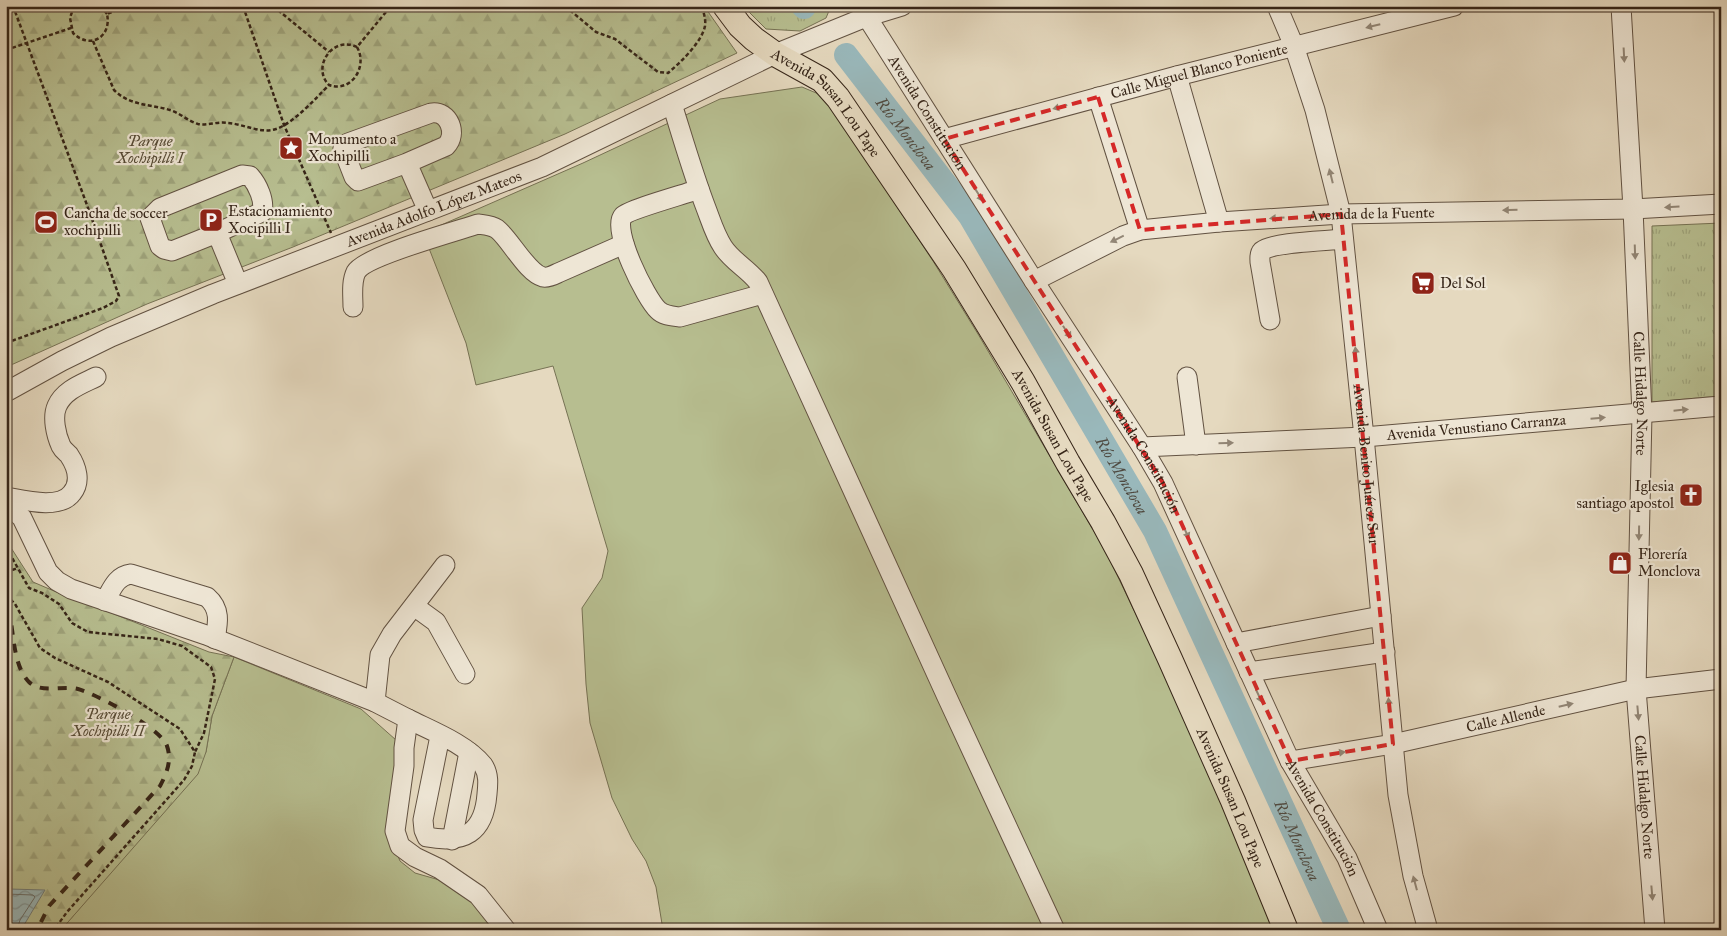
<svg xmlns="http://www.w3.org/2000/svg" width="1727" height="936" font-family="'IM FELL Great Primer',serif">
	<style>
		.green { fill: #b7be90; stroke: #767254 }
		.forest { fill: url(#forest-firs); stroke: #767254 }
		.park { fill: url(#park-tufts); stroke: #767254 }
		.water { fill: url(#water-waves); stroke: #717d7a }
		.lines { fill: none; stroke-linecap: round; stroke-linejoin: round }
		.shore { stroke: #686e6a; stroke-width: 1 }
		.river { stroke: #99b8bb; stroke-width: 24 }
		.minor-casing { stroke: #625242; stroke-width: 21 }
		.major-casing { stroke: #362518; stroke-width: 26 }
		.path { stroke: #362518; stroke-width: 2.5; stroke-dasharray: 4 2.5; stroke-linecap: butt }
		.minor { stroke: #eee6d5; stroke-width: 19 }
		.major { stroke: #e5d9bf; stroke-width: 24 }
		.rail { stroke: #362518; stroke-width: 4; stroke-dasharray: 9 9; stroke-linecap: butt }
		.oneway { fill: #928676 }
		.marked { fill: none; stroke: #d62828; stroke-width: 4; stroke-dasharray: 10 6; stroke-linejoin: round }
		.labels { text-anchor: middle; stroke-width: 4.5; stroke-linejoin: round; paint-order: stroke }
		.street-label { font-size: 15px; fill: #362518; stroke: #eee6d5 }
		.poi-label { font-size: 15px; fill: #362518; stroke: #eee6d5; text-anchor: start }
		.park-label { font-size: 15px; font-style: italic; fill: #564b36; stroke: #eee6d5 }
		.water-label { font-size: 16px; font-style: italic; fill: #4f4a41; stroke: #eee6d5 }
	</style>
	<defs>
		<pattern id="forest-firs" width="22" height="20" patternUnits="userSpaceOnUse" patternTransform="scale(1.25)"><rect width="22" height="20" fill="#b7be90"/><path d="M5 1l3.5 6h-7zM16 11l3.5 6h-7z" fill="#9ea37b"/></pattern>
		<pattern id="park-tufts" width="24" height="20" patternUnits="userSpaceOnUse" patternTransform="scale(1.25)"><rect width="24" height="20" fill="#b7be90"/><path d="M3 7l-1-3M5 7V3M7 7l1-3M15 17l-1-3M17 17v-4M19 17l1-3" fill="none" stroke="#9ea37b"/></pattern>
		<pattern id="water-waves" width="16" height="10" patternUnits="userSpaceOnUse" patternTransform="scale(1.25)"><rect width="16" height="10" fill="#99b8bb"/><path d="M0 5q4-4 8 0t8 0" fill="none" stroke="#7e9597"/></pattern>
	</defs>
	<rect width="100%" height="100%" fill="#e5d9bf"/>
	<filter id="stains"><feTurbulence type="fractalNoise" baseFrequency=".004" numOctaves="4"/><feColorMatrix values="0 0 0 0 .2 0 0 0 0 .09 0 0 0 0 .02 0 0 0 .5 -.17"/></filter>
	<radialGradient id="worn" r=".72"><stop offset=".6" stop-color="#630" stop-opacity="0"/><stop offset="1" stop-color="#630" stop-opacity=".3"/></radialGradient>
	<path class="green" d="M802,87l19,8 8,9 104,157 45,73 127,216 62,129 89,202 16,49h-609l-7,-43 -10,-26 -14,-22 -20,-41 -22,-75 -4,-39 -4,-76 20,-30 6,-27 -55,-185 -77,19 -10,-42 -43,-110 160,-70 137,-64z
		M234,657l127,52 35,31 -3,104 7,17 15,12 28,8 47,30 13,19h-442l62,-72 83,-106 6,-36z"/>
	<path class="forest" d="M6,6h698l33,47 -172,81 -272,113 -146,57 -136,61 -5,-3z
		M6,540l27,42 28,12 48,18 100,40 25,5 -22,59 -6,36 -8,22 -137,156h-55z"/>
	<path class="park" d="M743,6h88l-5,12 -26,13 -34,-2z
		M1721,223v173l-69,6v-176z"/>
	<path class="water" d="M6,888l3,1 36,1 -24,40h-15z"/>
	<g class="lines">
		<path class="shore" d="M6,894l27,1 2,2 -15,23 -3,10"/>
		<g class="river">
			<path d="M803,6l1,1"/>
			<path id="s1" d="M846,55l124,161 185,315 184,399"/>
		</g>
		<g class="minor-casing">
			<g id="minor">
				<path id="s2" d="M860,6l174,275 108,166 21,36 127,278 57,97 31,72"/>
				<path id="s3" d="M1277,6l17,40 21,64 26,104 23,223 34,358 15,81 15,54"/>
				<path id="s4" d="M1621,6l12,203 9,205 -6,275 19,241"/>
				<path d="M1177,76l42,146"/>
				<path d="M1098,97l42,133"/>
				<path d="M672,104c11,35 21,70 34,104 5,13 9,27 17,39 9,14 25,22 35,35l189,415 108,233"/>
				<path id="s5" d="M944,139l233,-63 277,-70"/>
				<path d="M407,163l39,-17c12,-12 3,-36 -15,-33l-83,30 -5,6 11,28 4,4 49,-18 21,48"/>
				<path d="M699,189c-13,5 -69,20 -76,27 -12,13 23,83 35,94 6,6 14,6 22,7l83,-23"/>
				<path d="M217,233l45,-21c3,-11 -4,-27 -12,-36l-8,-1 -82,33 -10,10 10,28 4,3 8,2 45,-18 21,51"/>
				<path id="s6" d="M1034,281l89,-45 17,-6 79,-8 122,-8 292,-5 88,-5"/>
				<path d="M353,307c0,-11 -2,-25 3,-35 9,-16 101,-41 122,-48 7,1 13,1 19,5 13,10 30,44 46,48 5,1 11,-2 15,-4l66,-29"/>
				<path d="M1270,320l-10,-58c0,-4 -1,-8 2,-11 11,-9 65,-10 81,-12"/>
				<path d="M1187,377l9,68"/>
				<path id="s7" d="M6,392l56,-31 49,-24 102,-43 329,-127 233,-113 91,-37 36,-11"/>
				<path id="s8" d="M1142,447l222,-10 357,-31"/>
				<path d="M6,497c17,3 54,13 66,-4 9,-11 5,-26 -3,-38 -3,-3 -6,-5 -8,-9 -5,-11 -9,-29 -4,-40 7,-16 25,-22 39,-29"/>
				<path d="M6,502l16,16 26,54 9,9 14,8 135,46 169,67 33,17 -4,29v18l-9,65 5,15 15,11 25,12 38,26 28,35"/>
				<path d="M105,601c7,-12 11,-25 26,-27l76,23c14,12 11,26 8,42"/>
				<path d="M414,606l22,16 29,52"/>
				<path d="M1236,643l145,-27"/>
				<path d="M1249,672l136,-20"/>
				<path d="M375,702l5,-47 12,-21 53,-69"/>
				<path d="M408,719c24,12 58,25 75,46 6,9 5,19 4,29 -3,39 -23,50 -60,43l-3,-7 -1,-10 17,-84"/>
				<path id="s9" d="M1290,761l103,-17 243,-55 85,-10"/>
				<path d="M452,840l17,-88"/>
			</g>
		</g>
		<g class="major-casing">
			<g id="major">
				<path id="s10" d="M725,6l15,20 14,13 21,15 47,26 16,18 116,171 69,113 45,81 35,59 28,52 39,85 63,142 53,129"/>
			</g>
		</g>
		<path class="path" d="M74,6l-4,12 3,15c17,17 39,4 34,-19l19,-8
			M101,6l6,8
			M210,6l14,4 17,-4
			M243,6l41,119 47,108
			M273,6l56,46
			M565,6l31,26 19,7 43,33 10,1c12,-10 34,-31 37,-47 1,-7 -1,-13 -4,-20
			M93,41l21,49c16,16 36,14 56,20 10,3 18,11 28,14 9,2 20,-3 30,-1 16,1 32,11 48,6 18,-6 40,-31 53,-44
			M357,47c-24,-12 -46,20 -28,38 23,8 39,-19 28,-38l34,-41
			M6,50l65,-22
			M6,343l97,-35 13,-7 3,-5 -32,-91 -74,-199
			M6,547l23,41 13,5 17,11 13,19 16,9 70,7 24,7 29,21 4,12 -3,15 -8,39 -9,19
			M6,572l12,-4
			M6,595l9,9 25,44 15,10 53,24 72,47 15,23 -3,14 -8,14 -117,132 -13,18"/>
		<use href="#minor" class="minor"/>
		<use href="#major" class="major"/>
		<path class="rail" d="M6,609l4,8c4,20 4,50 19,65 12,12 34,3 49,7 18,5 83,39 89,57 5,14 0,27 -7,40l-111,120 -12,24"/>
	</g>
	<defs><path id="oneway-solid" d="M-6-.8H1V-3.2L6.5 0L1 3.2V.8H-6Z" transform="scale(1.25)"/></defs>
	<g class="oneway">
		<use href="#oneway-solid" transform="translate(1373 26) rotate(166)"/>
		<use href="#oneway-solid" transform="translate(1624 55) rotate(87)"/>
		<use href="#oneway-solid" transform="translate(1060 107) rotate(165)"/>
		<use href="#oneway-solid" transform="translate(1331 176) rotate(-104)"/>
		<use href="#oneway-solid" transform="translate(979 195) rotate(58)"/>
		<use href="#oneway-solid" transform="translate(1672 207) rotate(177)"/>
		<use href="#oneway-solid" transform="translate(1510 210) rotate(179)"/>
		<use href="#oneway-solid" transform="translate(1277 218) rotate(176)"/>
		<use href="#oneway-solid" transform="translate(1117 239) rotate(154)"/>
		<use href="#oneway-solid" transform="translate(1635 252) rotate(88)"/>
		<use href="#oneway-solid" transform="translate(1067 332) rotate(57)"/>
		<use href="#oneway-solid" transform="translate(1356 354) rotate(-96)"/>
		<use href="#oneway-solid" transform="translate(1681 410) rotate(-6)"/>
		<use href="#oneway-solid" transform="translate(1598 418) rotate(-5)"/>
		<use href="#oneway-solid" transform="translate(1226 443) rotate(-2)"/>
		<use href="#oneway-solid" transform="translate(1186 532) rotate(65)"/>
		<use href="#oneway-solid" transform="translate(1639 533) rotate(91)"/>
		<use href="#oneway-solid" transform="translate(1259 696) rotate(65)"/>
		<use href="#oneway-solid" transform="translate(1389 705) rotate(-95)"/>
		<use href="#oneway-solid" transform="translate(1566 705) rotate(-13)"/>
		<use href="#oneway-solid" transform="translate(1638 713) rotate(85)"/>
		<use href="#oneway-solid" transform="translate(1338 753) rotate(-9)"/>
		<use href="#oneway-solid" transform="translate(1415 883) rotate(-105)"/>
		<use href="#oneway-solid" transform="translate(1652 893) rotate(85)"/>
	</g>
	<path class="marked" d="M1098,97l42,133 201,-16 52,530 -103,17 -127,-278 -219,-344z"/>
	<defs>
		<g id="sight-square" transform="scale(1.25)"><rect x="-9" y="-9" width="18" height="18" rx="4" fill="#8f2418" stroke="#eee6d5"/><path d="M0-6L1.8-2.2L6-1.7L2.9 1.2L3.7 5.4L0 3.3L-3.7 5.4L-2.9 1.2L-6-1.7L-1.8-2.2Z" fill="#fff"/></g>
		<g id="parking-square" transform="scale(1.25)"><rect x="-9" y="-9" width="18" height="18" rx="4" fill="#8f2418" stroke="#eee6d5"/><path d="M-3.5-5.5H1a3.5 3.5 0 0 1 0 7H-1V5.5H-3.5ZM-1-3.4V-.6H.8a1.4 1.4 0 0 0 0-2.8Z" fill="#fff"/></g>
		<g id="stadium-square" transform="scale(1.25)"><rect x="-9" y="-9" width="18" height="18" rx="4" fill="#8f2418" stroke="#eee6d5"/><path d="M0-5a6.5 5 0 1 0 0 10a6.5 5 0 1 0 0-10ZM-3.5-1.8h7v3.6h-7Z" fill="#fff"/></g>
		<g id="supermarket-square" transform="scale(1.25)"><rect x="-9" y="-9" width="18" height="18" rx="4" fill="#8f2418" stroke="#eee6d5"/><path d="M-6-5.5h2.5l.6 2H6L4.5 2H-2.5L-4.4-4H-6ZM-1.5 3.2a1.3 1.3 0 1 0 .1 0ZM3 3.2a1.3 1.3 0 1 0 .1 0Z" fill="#fff"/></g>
		<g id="church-square" transform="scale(1.25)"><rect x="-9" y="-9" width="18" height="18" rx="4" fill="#8f2418" stroke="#eee6d5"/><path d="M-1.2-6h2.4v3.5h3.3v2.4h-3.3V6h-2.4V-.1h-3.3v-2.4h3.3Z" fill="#fff"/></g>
		<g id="shop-square" transform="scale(1.25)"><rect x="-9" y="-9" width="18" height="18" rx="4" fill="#8f2418" stroke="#eee6d5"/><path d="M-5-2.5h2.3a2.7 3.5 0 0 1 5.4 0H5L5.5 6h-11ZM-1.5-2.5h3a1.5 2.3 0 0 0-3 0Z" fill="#fff"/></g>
	</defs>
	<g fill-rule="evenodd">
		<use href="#sight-square" x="291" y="148"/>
		<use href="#parking-square" x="211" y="220"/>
		<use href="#stadium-square" x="46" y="222"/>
		<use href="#supermarket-square" x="1423" y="283"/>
		<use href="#church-square" x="1691" y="495"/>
		<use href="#shop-square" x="1620" y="563"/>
	</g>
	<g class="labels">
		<g class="street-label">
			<text dy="5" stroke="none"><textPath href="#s5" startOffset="264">Calle Miguel Blanco Poniente</textPath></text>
			<text dy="5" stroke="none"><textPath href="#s10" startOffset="142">Avenida Susan Lou Pape</textPath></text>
			<text dy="5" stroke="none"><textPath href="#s2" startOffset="126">Avenida Constitución</textPath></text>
			<text dy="5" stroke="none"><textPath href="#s7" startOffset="466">Avenida Adolfo López Mateos</textPath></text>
			<text dy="5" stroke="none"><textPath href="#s6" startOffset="350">Avenida de la Fuente</textPath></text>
			<text dy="5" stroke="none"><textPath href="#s4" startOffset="388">Calle Hidalgo Norte</textPath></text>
			<text dy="5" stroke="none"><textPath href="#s8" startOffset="335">Avenida Venustiano Carranza</textPath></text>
			<text dy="5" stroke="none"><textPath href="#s10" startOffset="548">Avenida Susan Lou Pape</textPath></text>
			<text dy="5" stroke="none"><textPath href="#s2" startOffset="531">Avenida Constitución</textPath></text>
			<text dy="5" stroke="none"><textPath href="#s3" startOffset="470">Avenida Benito Juárez Sur</textPath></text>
			<text dy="5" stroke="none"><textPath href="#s9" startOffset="220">Calle Allende</textPath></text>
			<text dy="5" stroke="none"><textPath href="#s4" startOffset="792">Calle Hidalgo Norte</textPath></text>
			<text dy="5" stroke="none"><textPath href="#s10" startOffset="952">Avenida Susan Lou Pape</textPath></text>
			<text dy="5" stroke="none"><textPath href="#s2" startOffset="936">Avenida Constitución</textPath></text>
		</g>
		<g class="poi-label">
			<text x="308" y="144">Monumento a<tspan x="308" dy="17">Xochipilli</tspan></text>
			<text x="228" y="216">Estacionamiento<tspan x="228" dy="17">Xocipilli I</tspan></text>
			<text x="64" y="218">Cancha de soccer<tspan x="64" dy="17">xochipilli</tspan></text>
			<text x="1440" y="288">Del Sol</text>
			<text x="1674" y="491" text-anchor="end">Iglesia<tspan x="1674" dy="17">santiago apostol</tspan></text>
			<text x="1638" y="559">Florería<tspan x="1638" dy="17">Monclova</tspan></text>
		</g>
		<g class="park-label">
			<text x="150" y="146">Parque<tspan x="150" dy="17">Xochipilli I</tspan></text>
			<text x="108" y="719">Parque<tspan x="108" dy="17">Xochipilli II</tspan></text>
		</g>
		<g class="water-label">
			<text dy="6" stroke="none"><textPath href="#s1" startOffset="99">Río Monclova</textPath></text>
			<text dy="6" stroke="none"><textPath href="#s1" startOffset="504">Río Monclova</textPath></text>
			<text dy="6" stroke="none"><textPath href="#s1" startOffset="909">Río Monclova</textPath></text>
		</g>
	</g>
	<rect width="1727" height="936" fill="none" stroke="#e5d9bf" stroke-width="25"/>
	<rect x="8" y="8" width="1712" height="921" fill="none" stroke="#362518" stroke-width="2.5"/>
	<rect x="12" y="12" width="1702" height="911" fill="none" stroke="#362518"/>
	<rect width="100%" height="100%" filter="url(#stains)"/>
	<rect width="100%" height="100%" fill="url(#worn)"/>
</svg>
